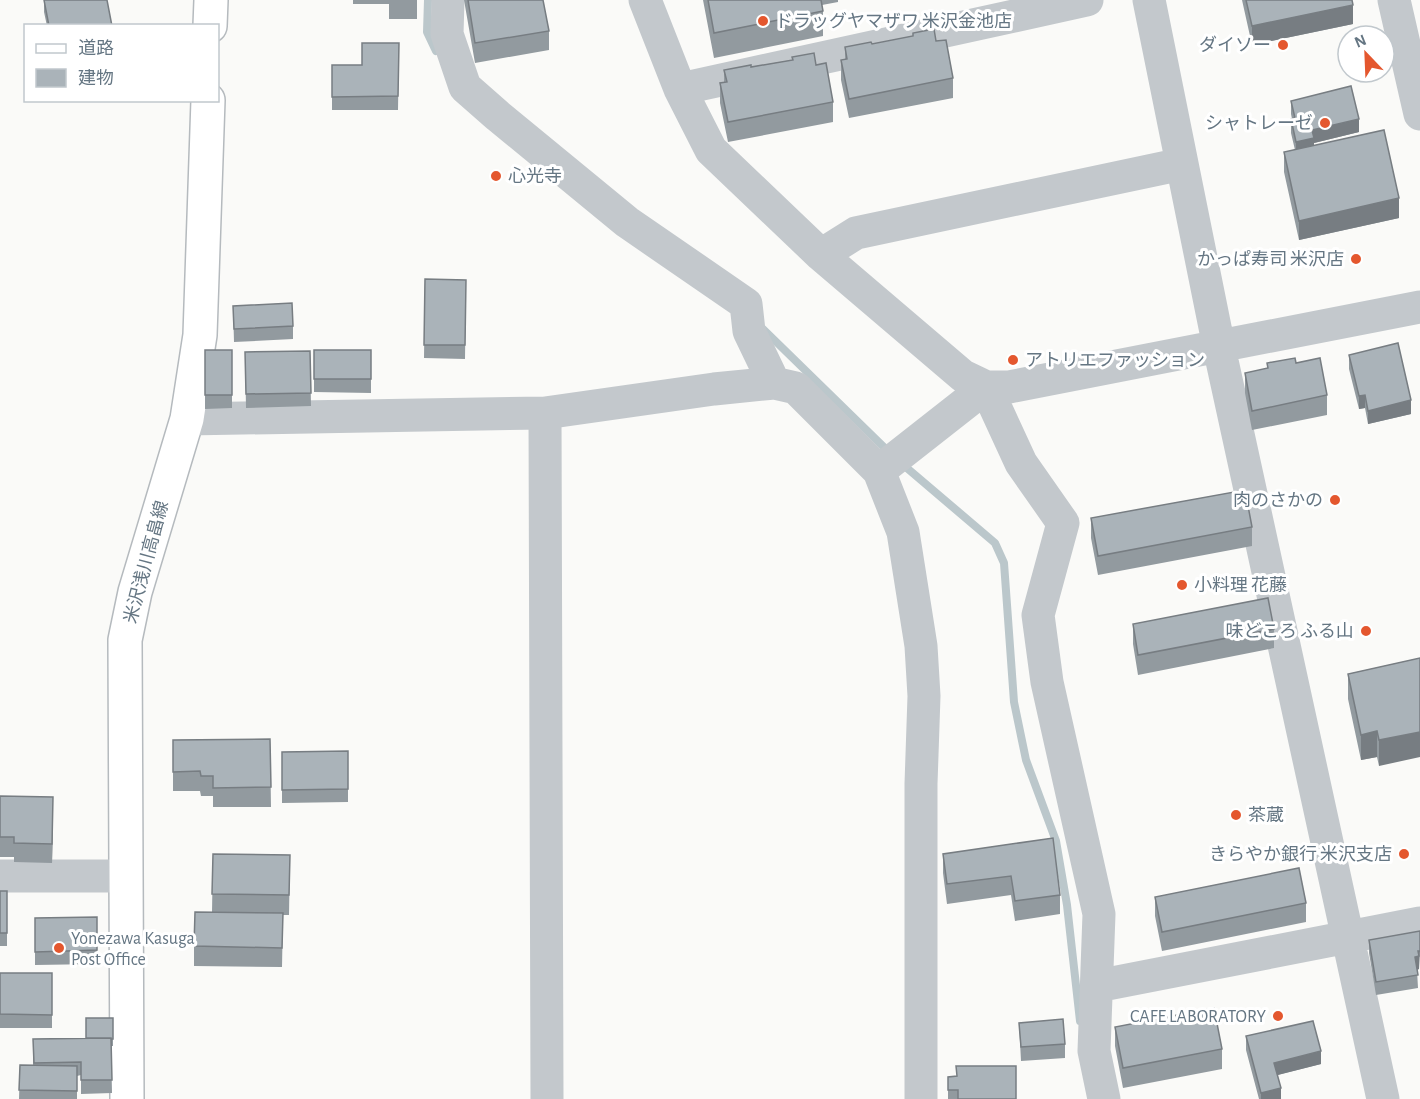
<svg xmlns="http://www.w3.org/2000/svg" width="1420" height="1099" font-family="'Alegreya Sans','Noto Sans JP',sans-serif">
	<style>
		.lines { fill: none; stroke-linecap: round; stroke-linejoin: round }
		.stream { stroke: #bbc7cb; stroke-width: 8 }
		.major-casing { stroke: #b5babe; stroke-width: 36 }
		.minor { stroke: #c3c8cc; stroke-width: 33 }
		.major { stroke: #fff; stroke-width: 33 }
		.wall { fill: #929a9f }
		.shaded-wall { fill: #777d82 }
		.building { fill: #aab3b9; stroke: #777d82; stroke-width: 1.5 }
		.poi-dot { fill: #e4572e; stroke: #fff; stroke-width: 2 }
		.labels { text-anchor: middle; stroke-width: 6; stroke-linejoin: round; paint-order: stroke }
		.poi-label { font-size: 18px; fill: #657683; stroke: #fff; text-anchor: end }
		.street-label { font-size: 18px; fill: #657683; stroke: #fff }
	</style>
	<rect width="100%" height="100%" fill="#fafaf8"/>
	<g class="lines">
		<path class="stream" d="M428,0l-1,32 9,19
			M763,329l127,124
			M901,463l94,80 9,20 10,139 12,58 30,81 11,64 13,116"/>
		<g class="major-casing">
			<path id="major" d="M210,26l1,-26
				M127,1099l-2,-459 10,-48 52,-173 13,-84 8,-235"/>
		</g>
		<path class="minor" d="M448,0l-1,34 18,53 33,29 129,106 119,82 3,27 25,52
			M645,0l35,89 31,61 110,105 142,121 23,11h23l411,-80
			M1149,0l70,347 164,752
			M1394,0l26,114
			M680,89l407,-89
			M821,255l35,-22 326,-69
			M545,413l2,686
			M187,419l358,-6 169,-24 60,-6 22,5 83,83 24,61 18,114 3,50 -3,88v315
			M879,471l107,-84 35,76 42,60 -25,92 9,67 52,232 -5,137 10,48
			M0,876h125
			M1097,986l323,-63"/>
		<use href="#major" class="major"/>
	</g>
	<path class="wall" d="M44,0l68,26h-65l-3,-14z
		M353,0h64v19h-28v-15h-36z
		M464,0h79l6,31v19l-74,13z
		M703,0h135v2l-16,3 1,6v25l-109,22z
		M1242,0h110l1,24 -101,21z
		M936,41l17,37v20l-104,20 -8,-38v-20l4,-1v-12l27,-3z
		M399,43l-1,67h-66v-45h30z
		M792,57l24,8 17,37v20l-105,20 -8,-39v-20h4v-13l27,-3 41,-7z
		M1291,101l68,31 -45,11v3l85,72 -100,22 -15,-68v-20l11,-2 -4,-17v-14h1l-1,-5z
		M425,279l41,1 -1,79 -41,-1z
		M233,306l60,20v13l-59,3z
		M205,350h27v58l-27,1z
		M314,350h57v43l-57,-1z
		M310,351l1,55 -65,2 -1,-56z
		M1349,355l62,59 -43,10 -3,-16 -6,1 -10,-40z
		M1267,363h29l31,32v20l-75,15 -7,-37v-20l22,-4z
		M1091,518l161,9v19l-154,29 -7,-37z
		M1133,624l141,5v19l-136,27 -5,-31z
		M1420,658l-41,108 -2,-9 -16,3 -13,-61v-25z
		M270,739l1,68h-58v-11h-12l-1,-5h-27v-51z
		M348,751v51l-66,1v-51z
		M0,796l53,21 -1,46 -38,-1v-5h-14z
		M1053,838l7,57v19l-45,7 -4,-26 -64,9 -4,-31v-19z
		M213,854l77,1 -1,60h-6l-1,52 -88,-1v-20l18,-34z
		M0,891h7v55h-7z
		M1155,897l151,6v19l-144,29 -7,-35z
		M97,917v47l-62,1v-47z
		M1369,940l50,24v5l-2,1 1,18 -42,7 -7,-42z
		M0,973h52v55h-52z
		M113,1018v28h-2l1,47 -31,1v-19l-4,1v23h-58l1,-34 13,1v-27l53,-1z
		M1019,1023l46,21v14l-44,3z
		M1115,1027l107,22v20l-99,19 -8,-42z
		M1246,1036l75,28 -44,11 4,24h-22l-13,-49z
		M948,1077l68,22h-68z"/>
	<path class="shaded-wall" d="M1353,5v19l-101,21v-19z
		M1359,119v13l-45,11v8l-18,4v-13l16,-12z
		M1399,198v20l-100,22v-19z
		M1365,395v13l-6,1v-13z
		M1411,400v14l-43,10v-13z
		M1377,731v26l-16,3v-25z
		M1420,732v25l-41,9v-26z
		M53,797v20l-1,46v-19z
		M1418,951h2l-1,18 -4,1v-13z
		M1321,1051v13l-47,12v-13z
		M1281,1088v11h-20v-6z"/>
	<path class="building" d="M44,0h63l5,26h-63z
		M468,0h75l6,31 -74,12z
		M708,0h113l2,11 -109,22z
		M1246,0h106l1,5 -101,21z
		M934,29l2,12 10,-1 7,38 -104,21 -8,-39 6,-1 -2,-12 26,-5 1,2 41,-8v-3z
		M362,43h37l-1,53 -66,1v-32h30z
		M814,53l2,12 10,-2 7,39 -105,20 -8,-39 7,-1 -3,-12 27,-5v2l42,-7 -1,-3z
		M1351,86l8,33 -47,11 2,8 -18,4 -5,-23 4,-1 -4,-17z
		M1384,130l15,68 -100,23 -15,-69z
		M425,279l41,1 -1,65h-41z
		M292,303l1,23 -59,3 -1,-23z
		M1398,343l13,57 -43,11 -3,-16 -6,1 -10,-41z
		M205,350h27v45h-27z
		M314,350h57v29h-57z
		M310,351l1,42 -65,1 -1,-42z
		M1295,358l1,5 24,-5 7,37 -75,16 -7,-38 23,-5 -1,-5z
		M1245,490l7,37 -154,29 -7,-38z
		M1268,598l6,31 -136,26 -5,-31z
		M1420,658v74l-41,8 -2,-9 -16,4 -13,-61z
		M270,739l1,48 -58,1v-12h-12l-1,-5 -27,1v-32z
		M348,751v38l-66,1v-38z
		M0,796l53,1 -1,47 -38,-1v-6h-14z
		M1053,838l7,57 -45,6 -4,-25 -64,8 -4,-30z
		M213,854l77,1 -1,40 -77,-1z
		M1299,868l7,35 -144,29 -7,-35z
		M0,891h7v42h-7z
		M195,912l88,1 -1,35 -88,-2z
		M97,917v33l-62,2v-34z
		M1420,931v20h-2l1,5 -4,1 3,18 -42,7 -7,-42z
		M0,973h52v42l-52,-1z
		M1214,1008l8,41 -99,19 -8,-41z
		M86,1018h27v21h-2v-1h-25z
		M1063,1019l2,25 -44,3 -2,-24z
		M1313,1021l8,30 -47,12 7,25 -20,5 -15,-57z
		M111,1038l1,42h-31v-18l-47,1 -1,-24z
		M20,1065l57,1v25l-58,-1z
		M956,1066h60v33h-58v-9h-10v-13l9,-1z"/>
	<g class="poi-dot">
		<circle cx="763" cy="21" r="6"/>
		<circle cx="1283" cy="45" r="6"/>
		<circle cx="1325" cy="123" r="6"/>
		<circle cx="496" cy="176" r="6"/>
		<circle cx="1356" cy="259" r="6"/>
		<circle cx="1013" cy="360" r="6"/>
		<circle cx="1335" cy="500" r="6"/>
		<circle cx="1182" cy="585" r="6"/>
		<circle cx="1366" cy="631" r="6"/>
		<circle cx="1236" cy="815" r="6"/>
		<circle cx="1404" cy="854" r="6"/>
		<circle cx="59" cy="948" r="6"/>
		<circle cx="1278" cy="1016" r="6"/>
	</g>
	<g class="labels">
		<g class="poi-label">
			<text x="775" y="27" text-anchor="start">ドラッグヤマザワ 米沢金池店</text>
			<text x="1271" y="51">ダイソー</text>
			<text x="1313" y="129">シャトレーゼ</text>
			<text x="508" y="182" text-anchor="start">心光寺</text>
			<text x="1344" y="265">かっぱ寿司 米沢店</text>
			<text x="1025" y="366" text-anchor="start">アトリエファッション</text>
			<text x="1323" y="506">肉のさかの</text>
			<text x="1194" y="591" text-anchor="start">小料理 花藤</text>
			<text x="1354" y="637">味どころ ふる山</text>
			<text x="1248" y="821" text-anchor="start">茶蔵</text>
			<text x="1392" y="860">きらやか銀行 米沢支店</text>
			<text x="71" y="944" text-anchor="start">Yonezawa Kasuga<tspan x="71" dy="21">Post Office</tspan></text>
			<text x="1266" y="1022">CAFE LABORATORY</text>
		</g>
		<g class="street-label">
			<text transform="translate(146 562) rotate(-75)" y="6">米沢浅川高畠線</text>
		</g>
	</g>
	<rect x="24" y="24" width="195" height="78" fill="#ffffff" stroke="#c1c8cd" stroke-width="1.5"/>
	<rect x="36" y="44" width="30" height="9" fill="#ffffff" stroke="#c1c8cd" stroke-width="1.5"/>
	<text x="78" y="54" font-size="18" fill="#657683">道路</text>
	<rect x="36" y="69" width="30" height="18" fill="#aab3b9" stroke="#c1c8cd" stroke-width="1.5"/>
	<text x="78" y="84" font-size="18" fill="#657683">建物</text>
	<g transform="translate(1366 54) rotate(337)"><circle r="28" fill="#ffffff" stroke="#c1c8cd" stroke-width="1.5"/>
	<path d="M0-4.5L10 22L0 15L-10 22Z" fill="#e4572e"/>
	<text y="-9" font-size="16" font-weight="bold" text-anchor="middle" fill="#657683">N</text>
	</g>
</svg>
